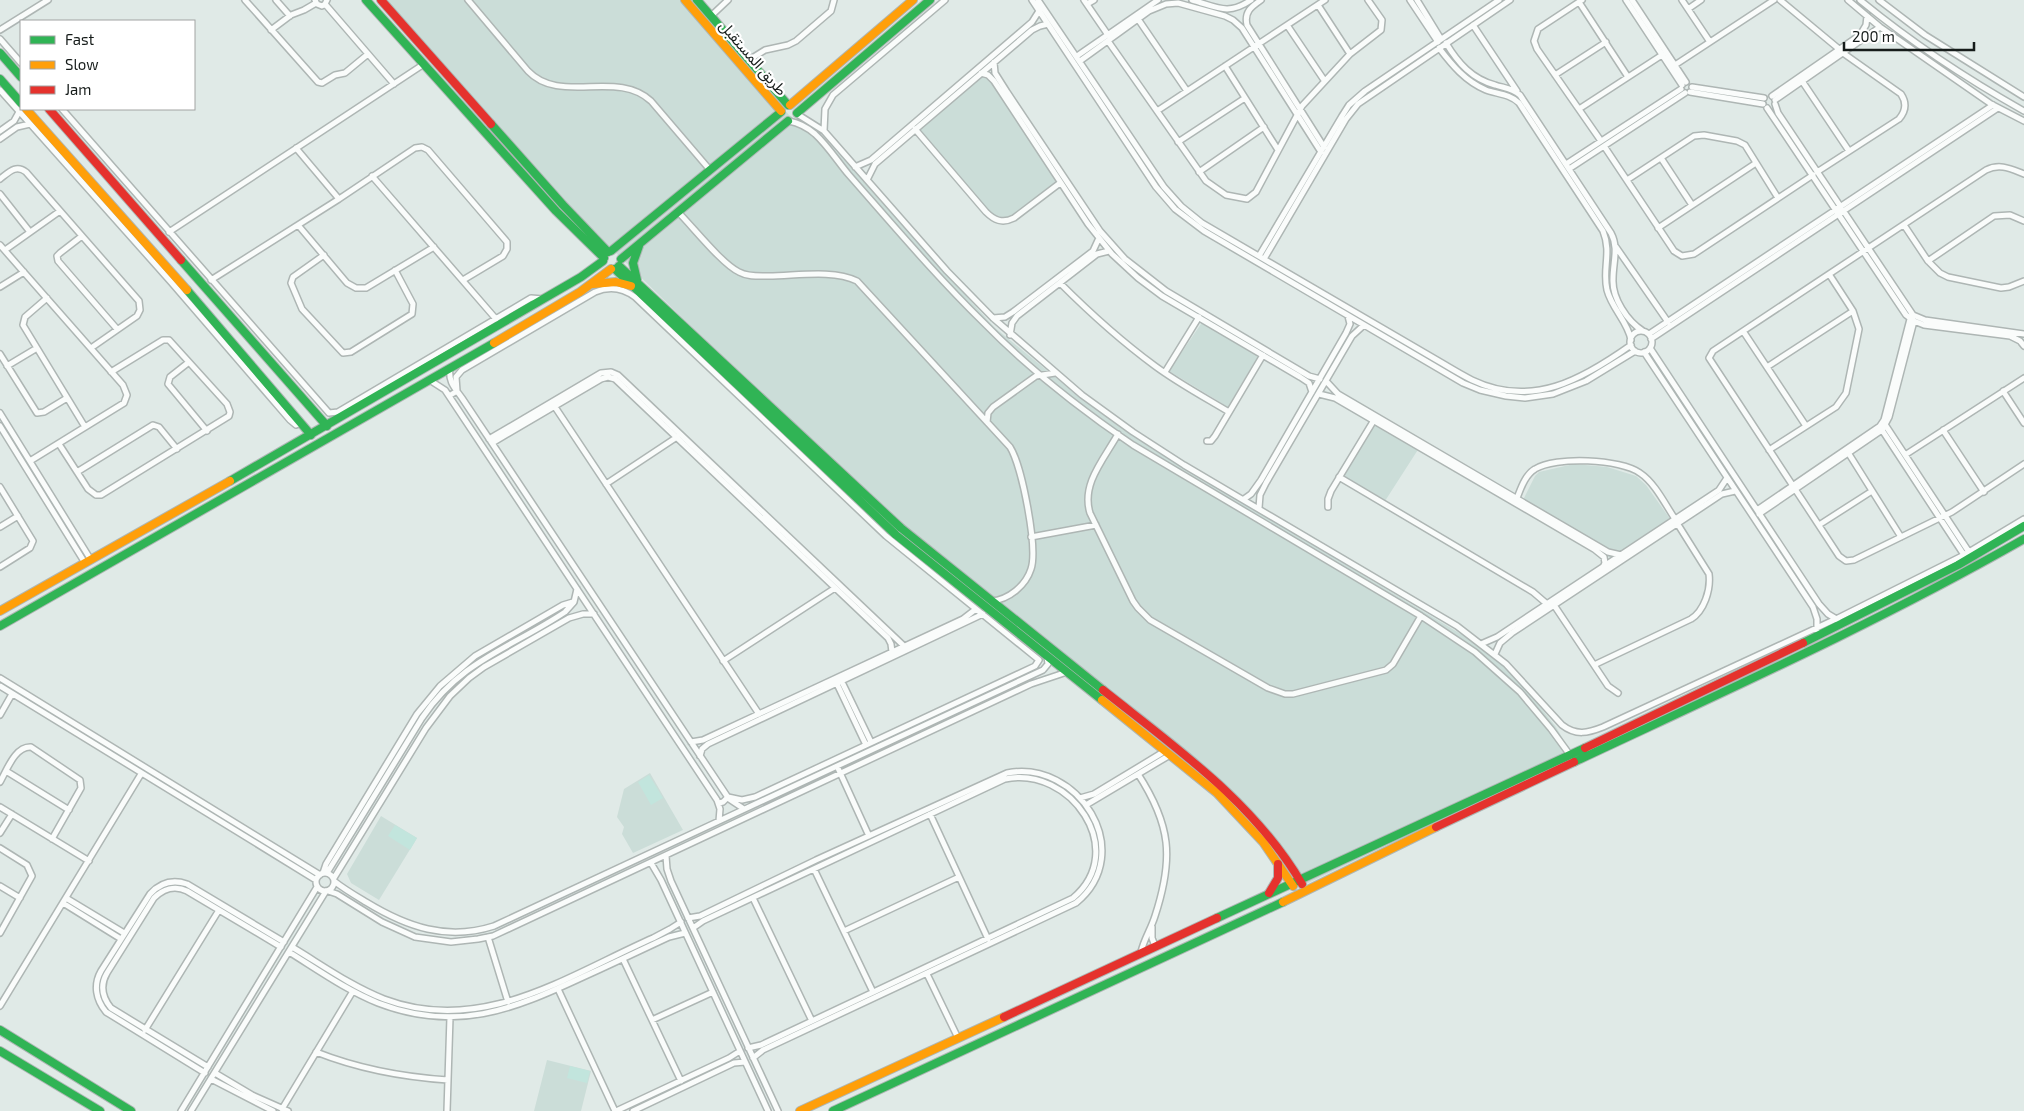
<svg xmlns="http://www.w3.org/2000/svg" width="2024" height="1111" font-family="'Exo 2','Noto Sans Arabic',sans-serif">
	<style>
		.built { fill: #cbddd8 }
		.green { fill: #c2e5dd }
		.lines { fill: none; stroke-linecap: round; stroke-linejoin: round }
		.street-casing { stroke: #aeb6b4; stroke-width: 8 }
		.fast-casing { stroke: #aeb6b4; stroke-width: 10 }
		.slow-casing { stroke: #aeb6b4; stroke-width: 10 }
		.jam-casing { stroke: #aeb6b4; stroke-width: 10 }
		.street { stroke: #fafcfb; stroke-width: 5 }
		.fast { stroke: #30b455; stroke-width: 8 }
		.slow { stroke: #ff9f0a; stroke-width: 8 }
		.jam { stroke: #e5322d; stroke-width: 8 }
		.labels { text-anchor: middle; stroke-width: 4.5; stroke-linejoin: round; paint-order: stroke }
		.street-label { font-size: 15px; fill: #161c1a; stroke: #fff }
	</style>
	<rect width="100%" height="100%" fill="#e0eae7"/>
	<path class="built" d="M385,0h304l100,115 30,17 175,195 89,73 61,43 330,199 34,28 29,33 19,24 17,29 -273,131 -19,-31 -33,-40 -25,-26 -324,-260 -332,-325z
		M986,66l75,113 -47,36 -7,3 -13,-2 -78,-90z
		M1205,318l56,33 -33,56 -59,-36z
		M1376,419l45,26 -36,56 -42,-25z
		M1574,464l33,3 29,9 10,9 27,38 -62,36 -11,-10 -79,-45 14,-28 4,-4z
		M650,773l33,57 -50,23 -11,-19 2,-7 -7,-10 7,-28z
		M381,816l36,22 -38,62 -28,-17 -4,-9z
		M547,1060l44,11 -10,40h-47z"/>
	<path class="green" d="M649,775l14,23 -12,7 -13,-23z
		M395,825l22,13 -7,12 -22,-14z
		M570,1066l20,5 -3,12 -20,-5z"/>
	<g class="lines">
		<g class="street-casing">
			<path id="street" d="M245,0l73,82 4,1 13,-8 10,-2 23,-19
				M276,0l14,16
				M315,0l2,4 5,2 3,-2 2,-4
				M468,0l60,71c32,34 89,-2 123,30l59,69
				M1032,0l124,187 19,22 29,22 259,152 17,7 26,6 19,2 28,-4 33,-13 49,-30
				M1038,0l126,187 17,19 21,17 240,140c10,6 20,12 30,17 60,29 111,-1 159,-35
				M1084,0l24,35
				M1192,0c25,7 36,16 59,0
				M1261,0c-10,7 -17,12 -14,25l77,122
				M1410,0l28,42
				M1417,0l24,39
				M1582,0l-44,29 -4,12 3,8 64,92
				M1626,0l56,85
				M1632,0l54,82
				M1682,0l28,42
				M1780,0l59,49
				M1848,0l32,27 111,77 33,17
				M1860,0c51,42 107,79 164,111
				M1879,0l46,35 99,62
				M1579,2l49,75
				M325,4l69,80
				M1087,4l7,-4
				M1318,5l32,49
				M1688,9l13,-9
				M711,16l17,-16
				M1138,19l49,72
				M1287,25l37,55
				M1473,25l44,66
				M0,30l48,-30
				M271,30l20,-15 13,-5 12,-7
				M0,39l21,24
				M1108,41l98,140 20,14 21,4 9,-7 46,-86 48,-52 31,-24 1,-10 -14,-20
				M1446,43c12,20 26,36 49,42 9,3 17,3 25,10l91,138c8,15 2,29 2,46 -1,19 14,42 30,52
				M1439,48c13,17 26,33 47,42 11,4 24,4 33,13l84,128c9,22 -1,38 4,59 5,19 21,32 24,50
				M1077,56l81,-56
				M749,60l16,-10 23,-5 8,-4 35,-30 3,-11
				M1080,61l69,-50 17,-7 12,-1 47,13 8,4 9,8 79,124
				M994,62l1,11 12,19 93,139 25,28 41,32 143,85 11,3
				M1675,65l99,-65
				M1225,66l53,84
				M981,73l7,2 6,6 94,143 24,30 26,24 24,18 138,81 9,6 3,9
				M1555,75l51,-33
				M1802,81l47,70
				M1692,87l72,11
				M0,90l171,192 119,138 6,5 5,-2
				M1690,92l73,12
				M1772,96l88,-61 6,-10 1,-9
				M1775,100l105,-73
				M1775,104l3,9 135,202 12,5 99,14
				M1767,108l139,207 8,6 10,4 86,11 10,5 4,5
				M62,109l267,304 9,-1 193,-114 12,1
				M1579,109l83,-54
				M1157,111l168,-111
				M797,114l27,17 123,140 46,47 89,77 51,37 51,33 273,161 49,38 56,61c14,11 26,8 41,2l233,-108 128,-64 60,-36
				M789,121c10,2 18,6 26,13 13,12 23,28 34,41 44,50 87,101 135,148 45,46 96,86 149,122l288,171 54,36 45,40 31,37 19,26
				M915,129l71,83c8,8 16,12 28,6l46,-35
				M0,131l14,-10 5,-9
				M824,131l1,-22 8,-14 112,-95
				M0,139l17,-12 13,-3
				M1178,142l67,-44
				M1604,146l70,105 8,5 12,-2 119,-79
				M296,148l43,51
				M1661,158l31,47
				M1566,164l115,-75
				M855,167l16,-7 161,-138 7,-11
				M1569,169l116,-76
				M1199,172l65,-45
				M1817,172l82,-53c7,-8 8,-16 2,-25l-58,-41
				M2024,174c-13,-5 -24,-11 -38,-4l-273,181 -4,7 130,198 7,5 8,-1 98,-48 72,-48
				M372,176l124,143
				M0,179c9,-7 16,-15 26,-7l113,129 1,9 -3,6 -46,32
				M867,180l8,-16 157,-134 8,-4 8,-2
				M1627,180l67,-44 10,-1 33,6 8,4 33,53
				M0,194l30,38
				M678,212c15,15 44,52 61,60 9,5 20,4 30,4 26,0 64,-7 88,5l153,166c12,19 28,101 21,122 -5,16 -22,31 -40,32
				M298,225l49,58 9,5h10l68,-41
				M1904,225l24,36 12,12 8,4 53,11 8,-1 15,-6
				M1658,228l98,-65
				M169,232l255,-168
				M82,236l-22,17 -3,3 1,5 59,68
				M0,245l123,140 4,10 -3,8 -94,58
				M1616,247l52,75
				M5,250l55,-39
				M324,255l-31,22 -2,6 11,26 41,44 8,-1 61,-38 1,-10 -18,-34
				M1259,256l83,-140 7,-11 16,-14 134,-91
				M1264,259l82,-140 12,-15 152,-104
				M1928,261l66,-45 16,-1 14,6
				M211,280l128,-81 76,-51 7,-1 6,3 79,92v7l-4,7 -40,24
				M1060,283c30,30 61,58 95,83 23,17 49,31 74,46
				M0,287l24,-15
				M47,298l-22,19 -2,8 62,102
				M993,318l12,-1 8,-5 80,-61 6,-13
				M1743,331l63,95
				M1630 342a11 11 0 1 1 22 0a11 11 0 1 1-22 0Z
				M1649,334l344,-229
				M1010,335l2,-12 5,-7 80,-62 12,-3
				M1651,339l347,-231
				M1650,348l169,256 9,10 10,6
				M1644,352l169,255 4,12v11
				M0,354l37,59 7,-1 23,-14
				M189,362l-19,15 -2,7 39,47
				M7,366l30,-18
				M1767,367l86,-56
				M450,368c-2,14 5,20 12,30l261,392 6,9 15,10
				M1165,372l34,-55
				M431,381l14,9 272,410 3,9 -1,12
				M1326,381l12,13 270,158 13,3
				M2003,391l21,32
				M1319,394l16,4 259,151 10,8 1,6 -2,4
				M449,396l8,-5 -1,-14 6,-7 133,-78c14,-6 28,-4 40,5l251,239 153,124 -4,6 -280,131 -13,3 -14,-3 -5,5 -4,1
				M555,407l204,307
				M0,413l91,147
				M987,422l1,-9 5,-6 43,-31 19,-3
				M0,426l85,137
				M1886,426l83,126
				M1882,430l82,125
				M1943,430l41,62
				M1118,434c-14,25 -37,50 -28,79l43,88 5,7 12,12 118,68 17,6h8l93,-24 7,-6 28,-48
				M489,439l112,-66 10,-1 7,3 286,271
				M1207,441h4l4,-5 48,-81
				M492,443l109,-64 7,-2 7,2 273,259 3,6 1,8
				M59,444l29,45 8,6h5l128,-79 1,-4 -3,-8 -58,-64h-6l-52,32
				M1769,450l67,-43 10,-14 13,-64 -6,-18 -24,-37
				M1849,454l52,83
				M1905,455l119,-77
				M77,472l76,-47 6,2 18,22
				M1339,477l194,115 14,12
				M606,484l71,-47
				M0,487l33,54 -3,7 -30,19
				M1517,498c4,-10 8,-23 18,-29 20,-13 86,-10 105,4 15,10 25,31 35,46
				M1244,499l7,-5 10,-14 85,-147 4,-9 -2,-8
				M1328,507v-8l3,-8 43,-71
				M1259,508l1,-13 6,-12 86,-147 12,-11
				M1757,510l123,-84 4,-6 26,-101
				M1759,514l123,-84 7,-13 25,-96
				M1819,525l53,-34
				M0,527l18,-11
				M1031,537l65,-12
				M1554,605l54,81 10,7
				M1481,644l16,-7 222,-147 8,-12
				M1495,654l5,-11 12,-10 210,-139 13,-3
				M723,661l112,-73
				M1594,665l97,-46c13,-8 20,-29 18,-45l-32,-51
				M0,678l320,197
				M842,682l29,60
				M837,684l29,61
				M0,686l316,194
				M0,715l12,-21
				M691,742l12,-2 260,-121 13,-10
				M700,756l2,-7 6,-5 275,-130
				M837,766l32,70
				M6,771l63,39
				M1138,774c33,51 36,84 17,142 -4,13 -11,23 -14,36
				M0,782c7,-12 15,-36 31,-35l49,33 1,8 -29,51
				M1080,798l14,-4 71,-43
				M1086,805l84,-50
				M0,807l89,54
				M930,814l58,125
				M0,833l12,-19
				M0,848l27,17 5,11 -32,57
				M666,856l1,13 4,12 107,230
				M651,863l10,17 107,231
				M814,869l59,123
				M316 882a9 9 0 1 1 18 0a9 9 0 1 1-18 0Z
				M323,873l3,-9 91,-150 23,-28 35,-30 88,-51 10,-3
				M327,873l95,-155c39,-58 89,-70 143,-106l9,-10 3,-13
				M334,878l92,-150 24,-32 19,-18 15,-11 85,-49 14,-4h11
				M334,881c10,8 22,15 32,21 41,25 81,39 128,24l549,-256 5,-6 -1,-7
				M0,886l20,12
				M328,891l9,3 45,28 33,15 36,5 27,-3 15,-3 538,-252 36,-12
				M66,898l58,35
				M753,898l59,123
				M63,903l58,36
				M688,918l12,-2 116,-56 191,-87c71,-14 131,79 69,130l-313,147 -10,8
				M1152,927v11l3,8
				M693,928l10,-7 302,-142c65,-14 125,71 68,119l-312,147 -13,3
				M844,931l115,-54
				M488,937l20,65
				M292,947c30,18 59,39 92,52 98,37 183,-23 269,-61l17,-9 11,-7
				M289,952c29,18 57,38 89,51 78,30 134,7 205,-26 29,-13 58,-27 86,-40l16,-4
				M623,959l58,122
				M927,974l31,64
				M558,989l57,122
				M0,1006l141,-232
				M652,1020l61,-28
				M145,1030l74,-120
				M316,1052c43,17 86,25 132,28
				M208,1067l-97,-59c-9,-11 -11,-23 -4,-35l47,-75c9,-9 21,-13 33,-7l94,56
				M205,1073l-99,-61c-10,-12 -13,-27 -5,-41l49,-77c10,-11 22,-15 37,-10l97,58
				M215,1073l37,22 36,16
				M211,1079l62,32
				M282,1109l71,-118
				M181,1111l136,-224
				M191,1111l135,-220
				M447,1111l3,-94
				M616,1111l113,-53 11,-7
				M633,1111l101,-48 11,-1"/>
		</g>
		<g class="fast-casing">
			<path id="fast" d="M366,0l190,211 48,47
				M697,0l91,105
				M0,53l21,24
				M0,79l21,24
				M797,113l133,-113
				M491,124l72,81 45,47
				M611,251l170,-139
				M621,259l167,-138
				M181,260l146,166
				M619,266l282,262 202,162
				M615,269l281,266 206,165
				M637,280l-4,-17 6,-17
				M187,290l124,145
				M230,481l351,-204 22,-16
				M0,626l494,-283
				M1803,643l155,-78 66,-39
				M1574,762c151,-71 305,-140 450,-223
				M1217,918l368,-170
				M0,1030l131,81
				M0,1051l100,60
				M833,1111l450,-209"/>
		</g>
		<g class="slow-casing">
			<path id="slow" d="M685,0l96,111
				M790,105l123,-105
				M26,109l161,181
				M593,284l23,-2 15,4
				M494,343l86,-51 31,-23
				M0,611l230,-130
				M1102,700l115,93 46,49 30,44
				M1283,902l153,-75
				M800,1111l204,-94"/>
		</g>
		<g class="jam-casing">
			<path id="jam" d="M381,0l110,124
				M49,109l132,151
				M1103,690c73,58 151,112 199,194
				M1585,748l218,-105
				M1436,827l138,-65
				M1269,893l9,-15v-14
				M1004,1017l213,-99"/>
		</g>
		<use href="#street" class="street"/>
		<use href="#fast" class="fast"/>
		<use href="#slow" class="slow"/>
		<use href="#jam" class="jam"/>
	</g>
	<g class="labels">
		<g class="street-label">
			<text transform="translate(753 58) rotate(49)" y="5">طريق المستقبل</text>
		</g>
	</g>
	<rect x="20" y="20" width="175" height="90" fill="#ffffff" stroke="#a2a4a3"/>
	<rect x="30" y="36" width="25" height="8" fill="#30b455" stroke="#a2a4a3"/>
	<text x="65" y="45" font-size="15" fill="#161c1a">Fast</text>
	<rect x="30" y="61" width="25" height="8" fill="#ff9f0a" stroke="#a2a4a3"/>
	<text x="65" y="70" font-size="15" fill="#161c1a">Slow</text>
	<rect x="30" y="86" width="25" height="8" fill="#e5322d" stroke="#a2a4a3"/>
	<text x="65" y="95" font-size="15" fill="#161c1a">Jam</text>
	<path d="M1844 42v8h130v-8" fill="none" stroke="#161c1a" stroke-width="2.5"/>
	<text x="1852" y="42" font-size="15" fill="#161c1a" stroke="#ffffff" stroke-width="4" paint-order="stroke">200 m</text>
</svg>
